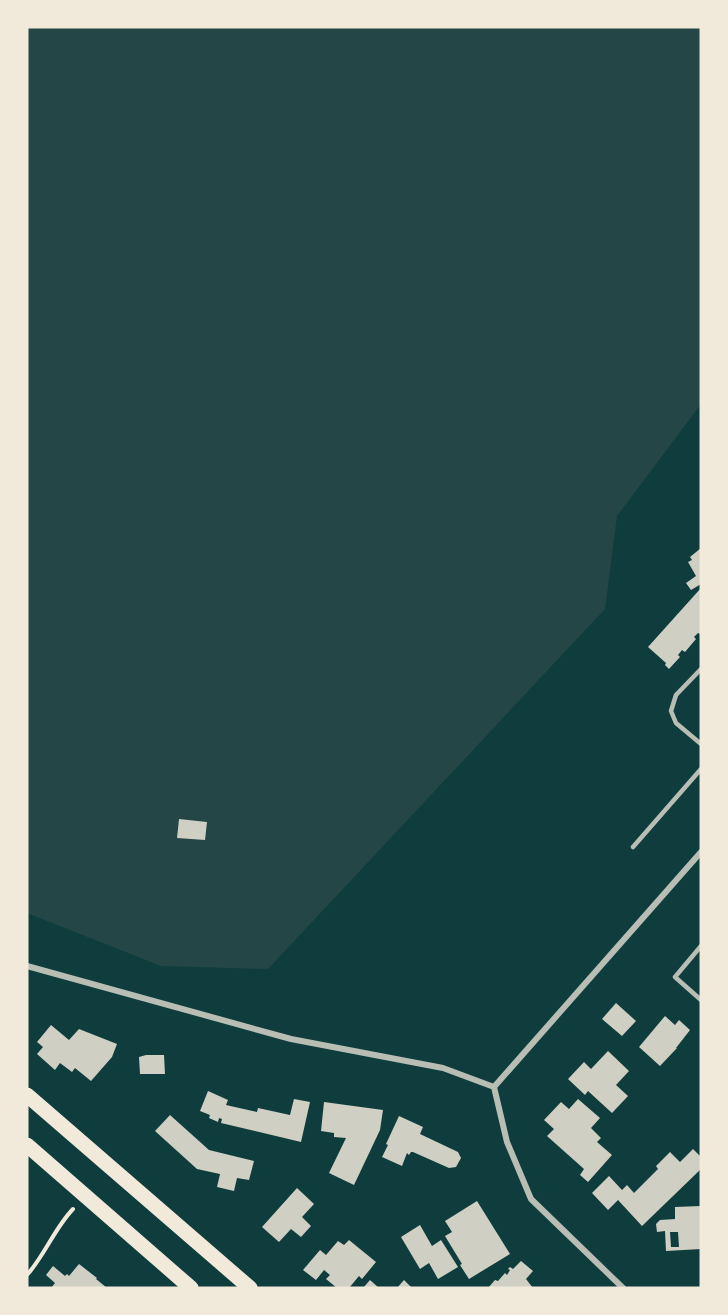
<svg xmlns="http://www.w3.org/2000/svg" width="728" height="1315" font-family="Quicksand,sans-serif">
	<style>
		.green { fill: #244646 }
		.building { fill: #cfcfc3; fill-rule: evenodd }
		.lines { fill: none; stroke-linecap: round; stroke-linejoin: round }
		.path { stroke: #f1e9da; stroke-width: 4 }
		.service { stroke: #b8beb3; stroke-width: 4.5 }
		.minor { stroke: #b8beb3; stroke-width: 6 }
		.primary { stroke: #f1e9da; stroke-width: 15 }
	</style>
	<rect width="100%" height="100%" fill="#0f3d3e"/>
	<path class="green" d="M27,27h674v377l-84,112 -12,93 -337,360 -107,-3 -134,-53z"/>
	<path class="building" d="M701,548v36l-10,6 -5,-7 10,-7 -8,-14 4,-2 -2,-3z
		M701,588v45l-1,1 -2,-1 -4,4 2,2 -11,13 -3,-2 -4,5 2,2 -11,12 -4,-4 1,-2 -18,-16z
		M179,819l28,3 -2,18 -28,-2z
		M616,1003l20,18 -14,15 -20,-17z
		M665,1016l10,9 4,-5 11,10 -14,18h1l-17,18 -21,-19z
		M51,1025l18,15 10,-11 38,15 -5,13 -21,24 -16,-13 -3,4 -12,-9 -5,7 -18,-16 6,-7 -6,-5z
		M608,1051l21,20 -13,14 12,11 -16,17 -24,-22 -3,4 -17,-16 16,-17 7,7z
		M146,1055h18l1,19h-25l-1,-17z
		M208,1091l20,9 -2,5 31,7 1,-4 32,7 4,-16 16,3 -9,40 -80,-19 1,-4 -3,-1 -1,4 -9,-4 1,-3 -10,-4z
		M578,1099l22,19 -9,10 10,10 -4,4 15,13 -24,27 -8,-7 4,-6 -37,-33 7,-7 -10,-9 17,-18 8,7z
		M324,1102l59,8 -3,20 -26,55 -25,-12 17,-35 -12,-1v-4l-13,-2z
		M170,1115l39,35 45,11 -5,19 -12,-2 -3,13 -17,-4 3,-13 -23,-5 -42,-38z
		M399,1116l24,11 -3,7 38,18 3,6 -5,9 -7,1 -36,-16h-2l-2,3 -2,-2 -5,13 -20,-9 6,-12 -2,-1z
		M693,1149l8,8v12l-59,57 -24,-26 -10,10 -16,-17 17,-17 13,14 5,-5 7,8 24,-24 -2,-3 14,-14 10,10z
		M297,1188l17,16 -12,13 9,9 -10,11 -10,-8 -12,13 -17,-15z
		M477,1201l33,53 -41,25 -9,-14 2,-1 -17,-28 7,-4 -7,-11z
		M701,1206v43l-35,2 -1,-20 -8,1 -1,-8 4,-4 15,-1v-12zM670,1232h8l1,15h-8z
		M420,1225l12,21 9,-6 17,27 -20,12 -9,-16 -9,6 -19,-32z
		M349,1240l27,22 -14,17 -3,-3 -10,12h-12l-11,-9 4,-4 -6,-5 -8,10 -13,-10 17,-20 6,5 12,-14 6,4z
		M521,1261l12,10 -7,8 7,9h-45l7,-8 3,1 7,-8 2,2 3,-5 -2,-1 2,-2 3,2z
		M79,1264l18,14 -1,1 11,9h-56l4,-5 -9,-8 7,-9 12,10 2,-2 2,2z
		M370,1280l9,8h-16z
		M404,1280l8,8h-15z"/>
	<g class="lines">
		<path class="path" d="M27,1275c18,-20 27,-46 46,-66"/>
		<path class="service" d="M701,669l-25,26 -5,16 5,12 25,21
			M633,847l68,-78
			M701,946l-26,31 26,23"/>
		<path class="minor" d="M27,966l264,73 152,29 51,19 13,55 24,57 92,89
			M494,1087l207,-235"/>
		<path class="primary" d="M27,1095l223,193
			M27,1145l164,143"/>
	</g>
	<rect width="728" height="1315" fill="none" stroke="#f1e9da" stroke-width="57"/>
</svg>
